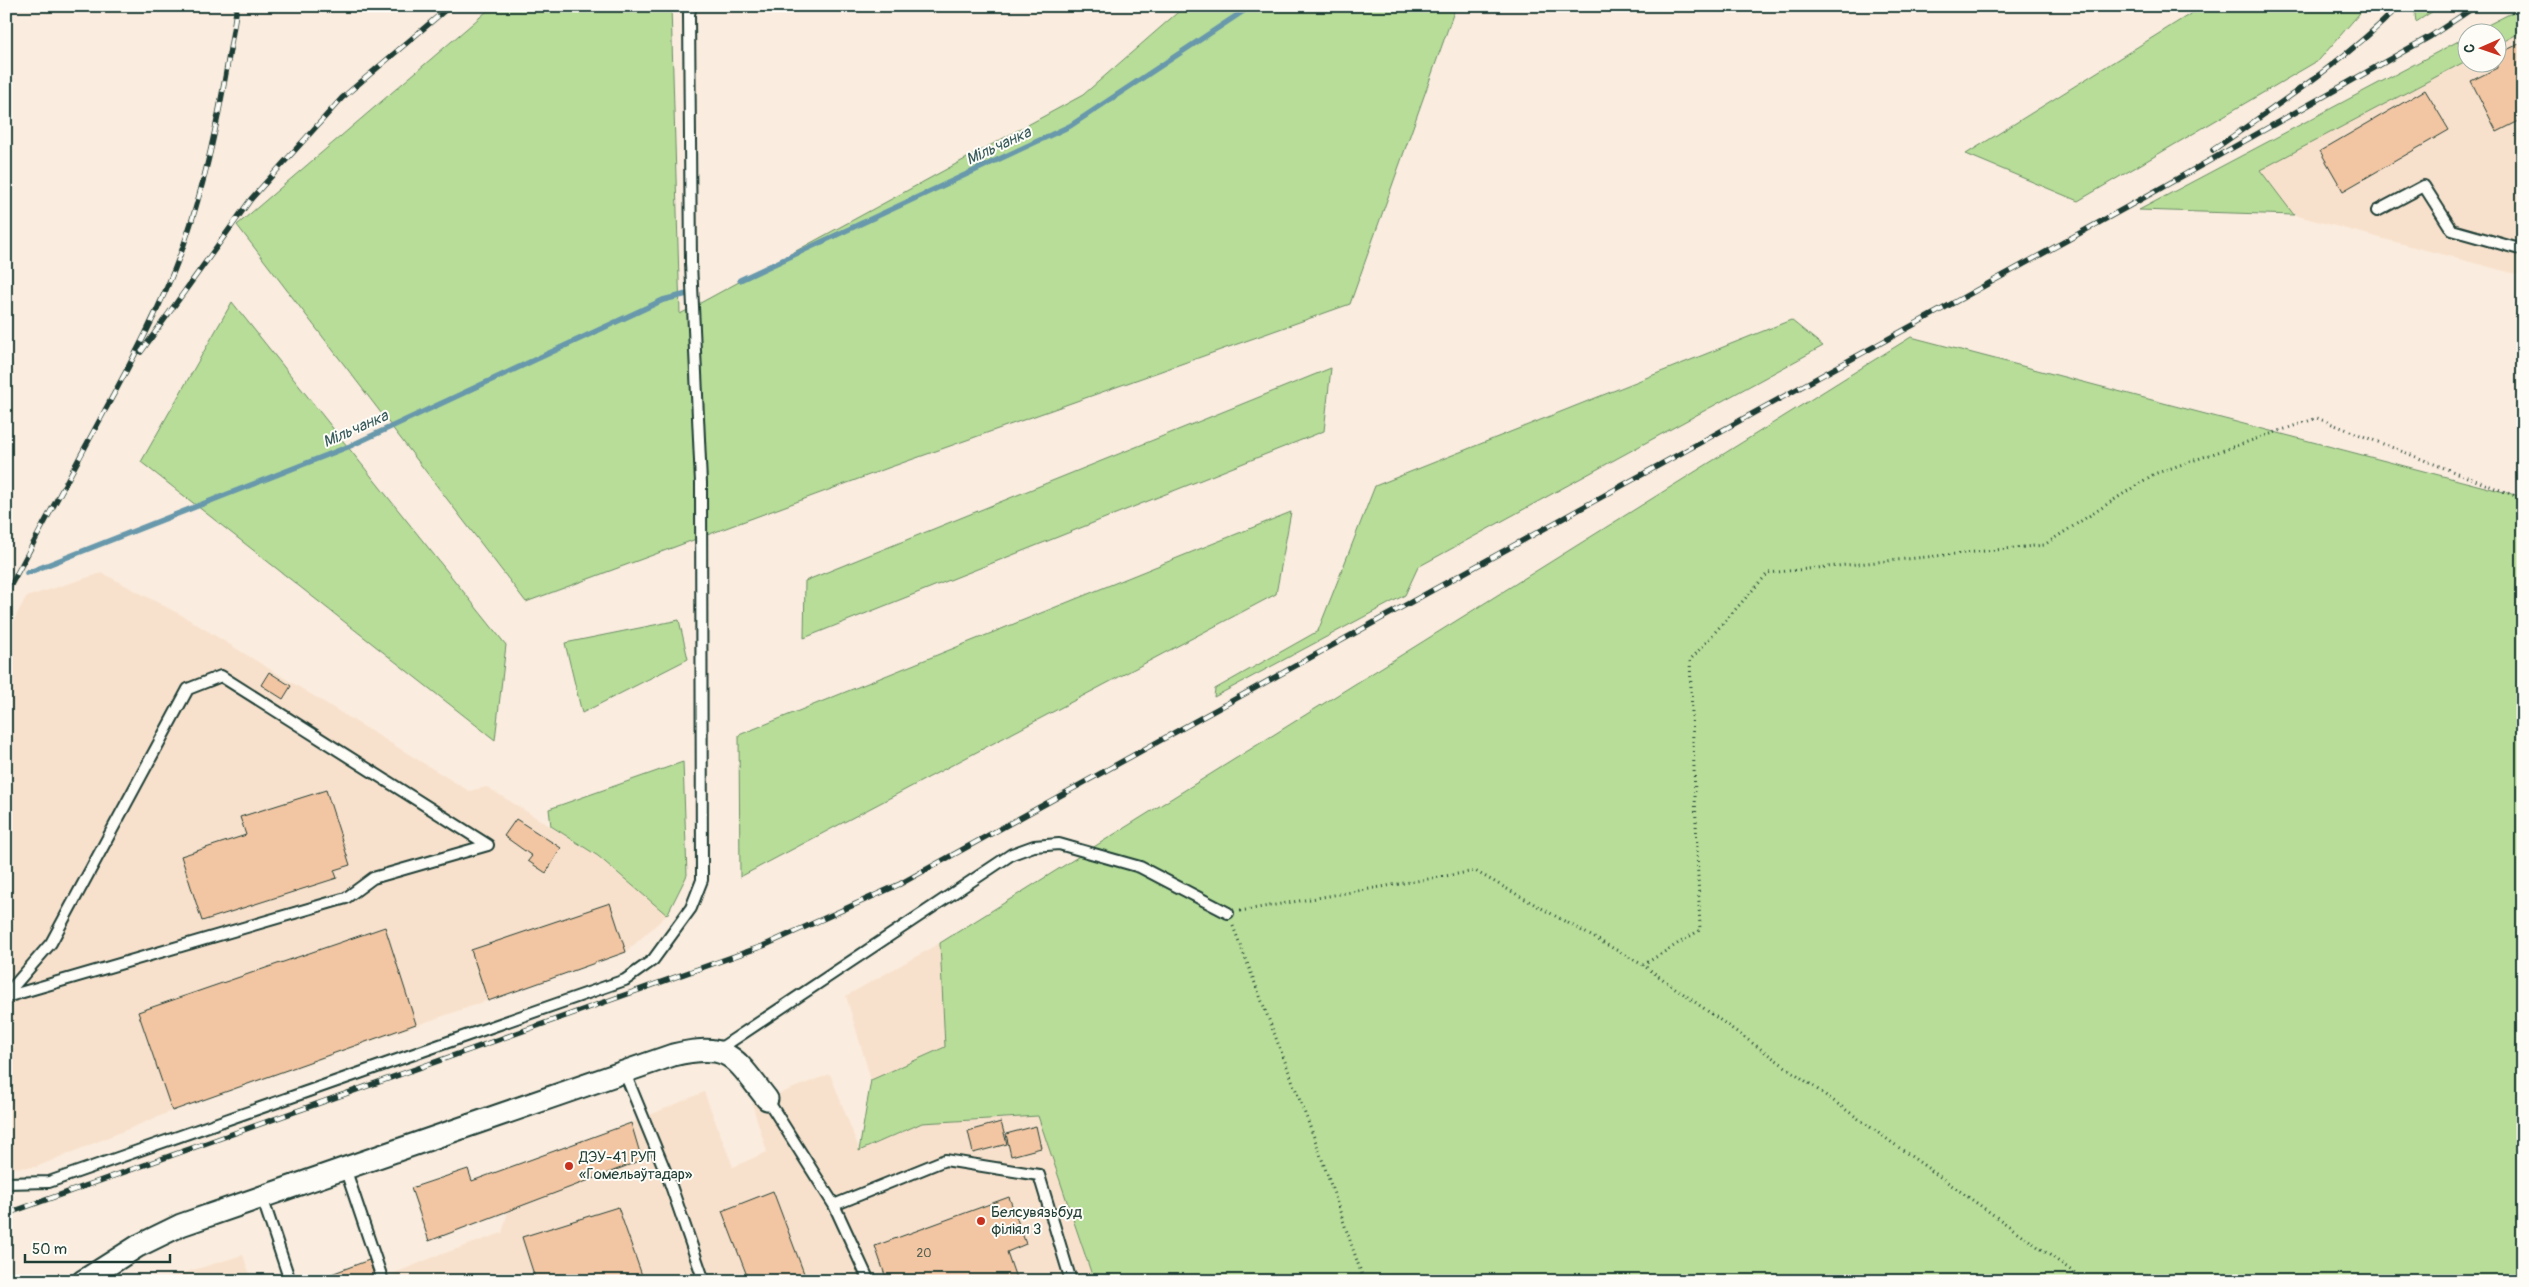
<svg xmlns="http://www.w3.org/2000/svg" width="2529" height="1287" font-family="Pangolin,sans-serif">
	<style>
		.built { fill: #f8e1cc }
		.green { fill: #b7dd98; stroke: #6b8d66 }
		.lines { fill: none; stroke-linecap: round; stroke-linejoin: round }
		.stream { stroke: #6898ab; stroke-width: 5.5 }
		.building { fill: #f3c6a3; stroke: #1f3d34 }
		.lane-casing { stroke: #1f3d34; stroke-width: 14 }
		.street-casing { stroke: #1f3d34; stroke-width: 25 }
		.path { stroke: #1f3d34; stroke-width: 3; stroke-dasharray: 1 4; stroke-linecap: butt }
		.lane { stroke: #fdfcf7; stroke-width: 10 }
		.street { stroke: #fdfcf7; stroke-width: 21 }
		.rail-casing { stroke: #1f3d34; stroke-width: 5.5 }
		.rail { stroke: #fdfcf7; stroke-width: 4; stroke-dasharray: 11; stroke-linecap: butt }
		.poi-dot { fill: #c8321e; stroke: #fdfcf7; stroke-width: 2 }
		.labels { text-anchor: middle; stroke-width: 4; stroke-linejoin: round; paint-order: stroke }
		.number-label { font-size: 12px; fill: #545f50 }
		.poi-label { font-size: 15px; fill: #1f3d34; stroke: #fdfcf7; text-anchor: start }
		.water-label { font-size: 16px; font-style: italic; fill: #375b5c; stroke: #fdfcf7 }
	</style>
	<rect width="100%" height="100%" fill="#faecde"/>
	<filter id="ink" filterUnits="userSpaceOnUse"><feTurbulence type="fractalNoise" baseFrequency=".02" numOctaves="2"/><feDisplacementMap in="SourceGraphic" scale="10" xChannelSelector="R" yChannelSelector="G"/><feConvolveMatrix kernelMatrix="1 2 1 2 8 2 1 2 1" color-interpolation-filters="sRGB"/></filter>
	<g filter="url(#ink)">
		<path class="built" d="M2523,31v245l-229,-61 -35,-45 207,-109v1h30l1,-17z
			M102,573l81,43 286,175 18,-4 111,69 69,59 -41,37 -454,159 -136,56 -30,1v-533l20,-38z
			M940,943l5,104 -74,33 -25,-84z
			M830,1074l30,77 62,-28 116,-7 56,165h-780l56,-21 8,20 56,-23 68,-24 6,-22 -13,-39 136,-49 73,-31 29,75 34,-15 -15,-48z
			M243,1255l9,26h-95z"/>
		<path class="green" d="M493,6h178l9,308 403,-219 102,-89h271l-106,298 -462,164 -362,134 -289,-377z
			M2203,6h163l-47,54 -241,141 -112,-47z
			M2414,6h27l-25,16z
			M2523,7v24l-26,14 -1,-13h-22z
			M2466,37v24l-206,109 34,45 -155,-5z
			M232,302l274,343 -11,95 -354,-278z
			M1791,320l32,26 -405,221 -13,28 -191,102 1,-8 103,-58 57,-145z
			M1911,337l612,160v784h-1429l-56,-165 -116,7 -63,28 12,-71 74,-33 -5,-104z
			M1331,368l-7,63 -520,207 1,-57z
			M1291,512l-15,82 -536,283 -1,-142z
			M679,620l9,39 -106,54 -17,-70z
			M683,762l4,113 -20,40 -69,-59 -47,-30 -2,-17z"/>
		<g class="lines">
			<path class="stream" d="M740,280l330,-154 181,-120
				M27,573l323,-127 313,-146 24,-6"/>
		</g>
		<path class="building" d="M2523,42v77l-26,13 -26,-51 26,-13 -1,-13z
			M2425,90l24,40 -106,61 -23,-40z
			M269,672l22,14 -8,13 -22,-14z
			M326,790l24,75 -16,5 3,8 -135,43 -21,-65 65,-21 -6,-18z
			M516,819l45,29 -15,25 -18,-12 4,-5 -28,-20z
			M610,903l16,49 -138,49 -17,-51z
			M385,927l31,97 -244,87 -34,-99z
			M1001,1122l6,22 -34,9 -5,-22z
			M631,1123l11,37 -213,81 -18,-53 57,-19 4,12z
			M1036,1126l5,22 -30,8 -5,-22z
			M773,1191l32,85 -12,5h-44l-27,-70z
			M1009,1197l17,47 -19,8 10,29h-130l-12,-35z
			M618,1207l26,74h-108l-14,-44z
			M369,1260l7,21h-57l-1,-2z"/>
		<g class="lines">
			<g class="lane-casing">
				<path id="lane" d="M2377,211l47,-25 28,44 71,20
					M6,995l45,-52 137,-254 33,-13 267,169 -115,33 -27,20 -340,99
					M718,1050l294,-196 22,-8 25,-2 81,23 88,46
					M624,1071l45,109 35,101
					M767,1099l67,106 35,76
					M345,1168l38,113
					M6,1183l43,-1 576,-202 28,-20 38,-52 11,-28 -1,-397 -10,-220 -2,-249 2,-8
					M262,1197l28,84
					M834,1205l111,-45 94,15 32,106"/>
			</g>
			<g class="street-casing">
				<path id="street" d="M83,1281l55,-35 43,-21 492,-170c57,-13 60,1 94,44"/>
			</g>
			<path class="path" d="M1240,911l235,-40 168,94 443,316
				M1233,926l84,219 47,136
				M1643,965l57,-35 -10,-270 78,-87 276,-28 110,-71 163,-56 196,77 10,7"/>
			<use href="#lane" class="lane"/>
			<use href="#street" class="street"/>
			<g class="rail-casing">
				<path id="rail" d="M2213,150c64,-45 131,-88 186,-144
					M141,352l110,-153 91,-101 108,-92
					M6,594c32,-60 65,-120 97,-180 29,-53 58,-107 79,-164 28,-79 42,-161 55,-244
					M6,1214l757,-268 137,-62 1229,-678 302,-170 45,-30"/>
			</g>
			<use href="#rail" class="rail"/>
		</g>
	</g>
	<g class="poi-dot">
		<circle cx="569" cy="1166" r="5"/>
		<circle cx="981" cy="1221" r="5"/>
	</g>
	<g class="labels">
		<g class="number-label">
			<text x="924" y="1257">20</text>
		</g>
		<g class="poi-label">
			<text x="579" y="1162">ДЭУ-41 РУП<tspan x="579" dy="17">«Гомельаўтадар»</tspan></text>
			<text x="991" y="1217">Белсувязьбуд<tspan x="991" dy="17">філіял 3</tspan></text>
		</g>
		<g class="water-label">
			<text transform="translate(998 145) rotate(-25)" y="6">Мільчанка</text>
			<text transform="translate(355 428) rotate(-24)" y="6">Мільчанка</text>
		</g>
	</g>
	<rect width="2529" height="1287" fill="none" stroke="#fdfcf7" stroke-width="25"/>
	<rect x="12" y="12" width="2504" height="1262" fill="none" stroke="#1f3d34" stroke-width="2" filter="url(#ink)"/>
	<g transform="translate(2482 48) rotate(268)"><circle r="24" fill="#fdfcf7" stroke="#a4b0a9"/>
	<path d="M0-4L9 19L0 12L-9 19Z" fill="#c8321e"/>
	<text y="-8" font-size="14" font-weight="bold" text-anchor="middle" fill="#1f3d34">С</text>
	</g>
	<path d="M25 1254v8h145v-8" fill="none" stroke="#1f3d34" stroke-width="2.5"/>
	<text x="32" y="1254" font-size="15" fill="#1f3d34" stroke="#fdfcf7" stroke-width="4" paint-order="stroke">50 m</text>
</svg>
